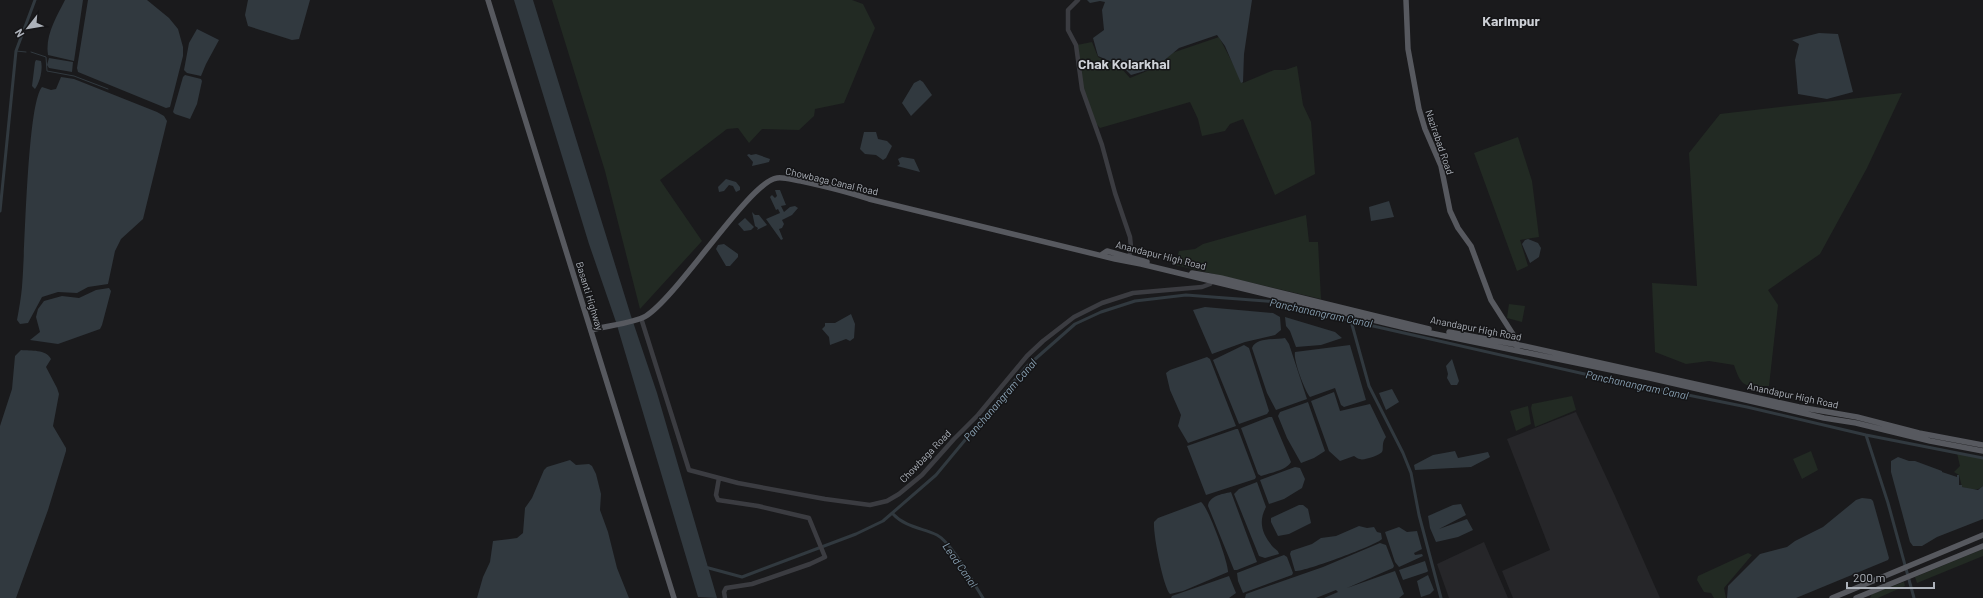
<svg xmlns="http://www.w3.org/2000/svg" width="1983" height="598" font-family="Barlow,sans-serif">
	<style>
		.built { fill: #262629 }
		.green { fill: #222a23 }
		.water { fill: #31393f }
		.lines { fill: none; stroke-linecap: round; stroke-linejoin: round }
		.stream { stroke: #31393f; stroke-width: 1 }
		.canal { stroke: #31393f; stroke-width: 3 }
		.minor { stroke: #3b3c41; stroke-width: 4.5 }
		.major { stroke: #57595f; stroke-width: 5.5 }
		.labels { text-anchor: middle; stroke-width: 3; stroke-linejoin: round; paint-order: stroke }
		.street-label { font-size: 10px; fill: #adb2ba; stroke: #151517 }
		.water-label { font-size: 11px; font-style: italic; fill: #88a0b2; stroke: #151517 }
		.district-label { font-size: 14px; font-weight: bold; fill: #ced1d7; stroke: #151517 }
	</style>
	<rect width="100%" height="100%" fill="#1a1a1c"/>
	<path class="built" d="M1576,412l39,84 45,102h-147l-11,-27 48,-21 -43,-111z
		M1484,542l24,56h-59l-12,-34z"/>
	<path class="green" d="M552,0h300l11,4 12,24 -31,75 -29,6 -1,7 -15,14 -37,-1 -13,14 -11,-15 -11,1 -67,51 42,61 -62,68 -35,-138z
		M1219,37l24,46 31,-13h11l12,-4 6,39 8,17 4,52 -40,21 -32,-76 -13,5 -5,7 -23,5 -4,-17 -8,-17 -90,26c-21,-21 -21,-55 -23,-83l15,-3 6,15 23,11 9,10 29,-12 13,-13z
		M1902,93l-35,75 -47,86 -52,36 10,15 -9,81c-24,0 -27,3 -35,-21l-25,-4 -23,3 -31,-12 -3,-69 45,3 -8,-133 31,-39z
		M1518,137l14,44 7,56 -19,3 8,26 -11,5 -43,-118z
		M1306,215l3,27h9l3,57 -146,-34 4,-14 16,-2 8,-5z
		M1509,304l16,2 -3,16 -15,-4z
		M1572,396l4,14 -41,17 -4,-19 1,-4z
		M1528,406l3,18 -15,7 -6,-20z
		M1811,451l7,19 -16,9 -9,-20z
		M1957,453l26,5v28c-6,6 -13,3 -21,1l-3,-12 -5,-3 6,-6z
		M1983,549v7l-66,27 -2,-6z
		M1748,553l4,2 -28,33 2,10h-12l-3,-5 -7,-1 -7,-12 1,-4z
		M1904,582l1,4 -27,12h-8l2,-4z"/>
	<path class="water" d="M65,0h18l-9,61 -26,-6c-3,-20 8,-37 17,-55z
		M88,0h59l22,18 9,11 5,18v9l-13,51 -4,1 -88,-36 -1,-4z
		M248,0h62l-11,39 -7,1 -44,-14 -3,-11z
		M514,0h19l98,316 26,77 60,205 -19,-1 -82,-275 -27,-78z
		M1087,0h165l-8,54 -1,28 -2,1 -16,-37 -8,-11 -38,13 -24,20 -24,7 -8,-8 -25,-11 -5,-18 11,-8 -2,-20 3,-8 -5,-1 -10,2z
		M197,29l22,11 -13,24 -5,12 -14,-3 -3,-3 5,-27z
		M1819,33l19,1 15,58 -26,7 -29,-5 -3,-34 4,-16 -7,-4z
		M49,58l24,4 -1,10 -23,-4 -2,-3z
		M36,60l5,1c2,8 -1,21 -6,28l-3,-3 3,-24z
		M185,75l16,4 1,2 -5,23 -7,15 -15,-5 -2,-2 10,-35z
		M61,77l13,2 83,33 7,4 3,5 -24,98 -22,20 -6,12 -7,33 -20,3 -11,6 -19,-1 -16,5 -14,26 -8,1 -3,-4c2,-11 4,-22 5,-33 3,-33 5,-183 20,-200l9,3 5,-1z
		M920,80l3,2 9,13 -21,21 -9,-13 12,-20z
		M864,132h12l2,7 9,2 5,5 -6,12 -3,2 -7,-5 -11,-1 -5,-5z
		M749,154l2,1 5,-1 14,5 -1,3 -17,4 1,-4 -6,-7z
		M902,157l12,2 6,13 -23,-6 3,-2 -2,-5z
		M726,179l10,3 4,5v3l-4,2 -3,-6 -4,-1 -5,6 -5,1 -1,-5z
		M775,190h5l6,15 -5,1 3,6 6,-5 5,-1 3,2 -6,7 -10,5 2,4 -2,4 -3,1 4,10 -2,1 -15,-21 14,-6 -2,-4 -2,1 -6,-13 2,-2 3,3 2,-2z
		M1389,201l5,16 -23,4 -2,-14z
		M752,212l3,3h4l8,10 -10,5 1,-2 -3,-2z
		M745,218l9,9 -3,3 -7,1 -6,-7z
		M1528,239l10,4 3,5 -2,9 -9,6 -8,-19 3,-4z
		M724,244l14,10v3l-8,9h-4l-10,-17 2,-4z
		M109,288l2,3 -9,34 -2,4 -42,15 -28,-4 10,-8 -4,-15 2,-8 6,-8 18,-5 17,2 17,-8z
		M1205,307l68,6 7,4 1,13 -6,5 -30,7 -33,12 -19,-44z
		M851,314l4,10 -1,14 -4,3 -4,-2 -16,6 -1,-8 -7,-8 3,-3v-3h10z
		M1285,317l50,15 7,6 -21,7 -25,2 -6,-16 -4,-5z
		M1285,338l4,6 18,55 -31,11 -9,-17 -15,-45c4,-11 24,-8 33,-10z
		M1244,345l5,3 20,63 -2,3 -28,10 -26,-64z
		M1350,345l16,55 -22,7 -3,-2 -6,-17 -25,9c-5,-6 -17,-37 -15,-45z
		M21,350c10,1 25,-1 30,9l-5,8 11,21 2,6 -6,32 13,22v3l-18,59 -32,88h-16v-172l12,-37 3,-33z
		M1207,357l3,2 26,67 -48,17 -10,-17 3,-11 -11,-25 -4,-17 4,-3z
		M1452,359l7,22 -2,4h-6l-4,-7 1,-4 -2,-8z
		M1392,389l7,13 -13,8 -7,-17z
		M1334,392l6,19 30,-7 16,33c-5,6 -2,12 -4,15 -2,3 -19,9 -22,7 -2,0 -4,-2 -6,-3l-14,5 -11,-10 -18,-50z
		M1308,402l17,49 -11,7 -13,5 -14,-25 -9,-22 2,-4z
		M1269,417h3l19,45c-4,8 -21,11 -30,14l-3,-2 -17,-46z
		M1236,429h2l18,48 -1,2 -49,16 -19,-49z
		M1455,451l3,7 30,-6 2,5 -19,10 -56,3 -1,-5 19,-10z
		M1898,457l11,4h6l27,10v1l15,5v-2h2v10h3v2l16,3 5,-4v33l-46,18 -15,9h-9l-3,-4 -19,-70v-11z
		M570,460l6,5 13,-1 3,2 4,8 5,20 -1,16 8,22 9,36 12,30h-152l6,-21 7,-15 3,-21 24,-3 6,-5 2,-25 7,-10 12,-28 3,-3z
		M1295,467l5,1 5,11 -3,9 -18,11 -15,5 -9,-24z
		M1257,482l9,25c-8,15 -4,27 7,40 3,3 5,3 6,7l-14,4 -6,-2 -25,-62 5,-5z
		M1231,492l26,70 -20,8h-3l-26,-64c1,-10 14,-12 23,-14z
		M1862,498l9,1 2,2 16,57 -1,2 -92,38h-69l1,-12 32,-32 27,-7 8,-6 28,-14 33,-27z
		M1201,502c7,4 28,62 27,70l-45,19 -13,3c-7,-8 -17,-60 -16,-72l4,-4z
		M1461,504l5,11 -27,14 28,-10 6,11 -15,7 -22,5 -6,-14 -2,-12 25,-11z
		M1299,505h4l5,4 3,14 -22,11 -11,2 -7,-14v-4z
		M1359,526l8,2 7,-1 3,5 4,1 1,6c-5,6 -81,34 -87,32l-5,-17 1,-3 21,-7 9,-6 15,-2z
		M1399,527l8,5 10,-1 5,18 -8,4 1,2 7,-1 1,2 -24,11 -4,-5 -10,-30z
		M1380,543l6,2 8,21 -1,2 -46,20 48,-17 9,23 -5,4h-75l14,-6 -2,-2 -20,8h-71l1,-4 11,-4 66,-23z
		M1284,555l3,2 6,16 -1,2 -49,18 -5,-12 -1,-8z
		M1425,561l3,10 -1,1 -24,8 -4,-10z
		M1428,575l6,15 -4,4 -9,3 -4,-16z
		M1229,576l7,17 -7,5h-58l1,-2z"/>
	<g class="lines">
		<path class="stream" d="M16,51l10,1
			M31,52l15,5 1,14 27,5 34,13"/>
		<path class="canal" d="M0,211l16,-160 19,-51
			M1351,321l18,65 34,67 8,20 8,42 22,83
			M1866,435l22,68 26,95
			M893,514c12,13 29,14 44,21 15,8 36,48 46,63
			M705,567l37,10 114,-43 27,-13 53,-46 89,-107 50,-44 26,-12 34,-11 51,-6 92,7 73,19 238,54 158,32 119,28 117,23"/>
		<path class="minor" d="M1078,0l-10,10v20l8,15 6,44 20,56 13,48 15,44 1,10 -2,12
			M641,318l48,152 49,13 87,16 45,6 17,-4 12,-7 23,-19 32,-36 24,-24 49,-59 16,-15 31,-24 28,-14 31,-10 69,-6 8,-3 3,-5
			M719,478l-3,17 2,5 40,6 51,12 16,39 -15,7 -58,20 -26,4 -2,4 1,6"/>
		<path class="major" d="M488,0l186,598
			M1406,0l2,49 11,60 6,20 16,37 9,45 8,17 13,18 20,54 25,39 1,9
			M1101,255l6,-4 40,11
			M1192,273l29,5 208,51
			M591,330c14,-4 44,-7 55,-14 33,-21 104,-135 131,-138 8,-1 16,2 24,3 23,5 45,10 68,18l246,60 26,5 265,64 244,50 174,40 32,5 74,18 53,10
			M1449,332l75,14 275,61 58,10 62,16 64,12
			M1832,598l151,-63
			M1856,598l127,-52"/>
	</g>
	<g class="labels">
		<g class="street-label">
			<text transform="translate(1440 142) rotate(71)" y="4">Nazirabad Road</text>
			<text transform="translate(832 181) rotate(13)" y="4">Chowbaga Canal Road</text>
			<text transform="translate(1161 255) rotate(14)" y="4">Anandapur High Road</text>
			<text transform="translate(590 296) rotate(73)" y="4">Basanti Highway</text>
			<text transform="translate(1476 328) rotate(11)" y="4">Anandapur High Road</text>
			<text transform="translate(1793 395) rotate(12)" y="4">Anandapur High Road</text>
			<text transform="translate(925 456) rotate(-46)" y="4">Chowbaga Road</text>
		</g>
		<g class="water-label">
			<text transform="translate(1321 313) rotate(12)" y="4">Panchanangram Canal</text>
			<text transform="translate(1637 385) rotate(12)" y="4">Panchanangram Canal</text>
			<text transform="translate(1000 400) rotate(-49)" y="4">Panchanangram Canal</text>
			<text transform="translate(960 565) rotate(55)" y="4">Lead Canal</text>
		</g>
		<g class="district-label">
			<text x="1511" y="26">Karimpur</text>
			<text x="1124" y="69">Chak Kolarkhal</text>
		</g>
	</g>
	<g transform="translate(28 28) rotate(239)" stroke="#151517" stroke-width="3" paint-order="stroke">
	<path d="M0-3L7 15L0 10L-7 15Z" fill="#adb2ba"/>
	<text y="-6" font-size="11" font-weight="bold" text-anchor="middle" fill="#adb2ba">N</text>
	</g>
	<path d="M1847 582v6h87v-6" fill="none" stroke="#adb2ba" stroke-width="2"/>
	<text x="1853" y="582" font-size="12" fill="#adb2ba" stroke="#151517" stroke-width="3" paint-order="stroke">200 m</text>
</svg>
